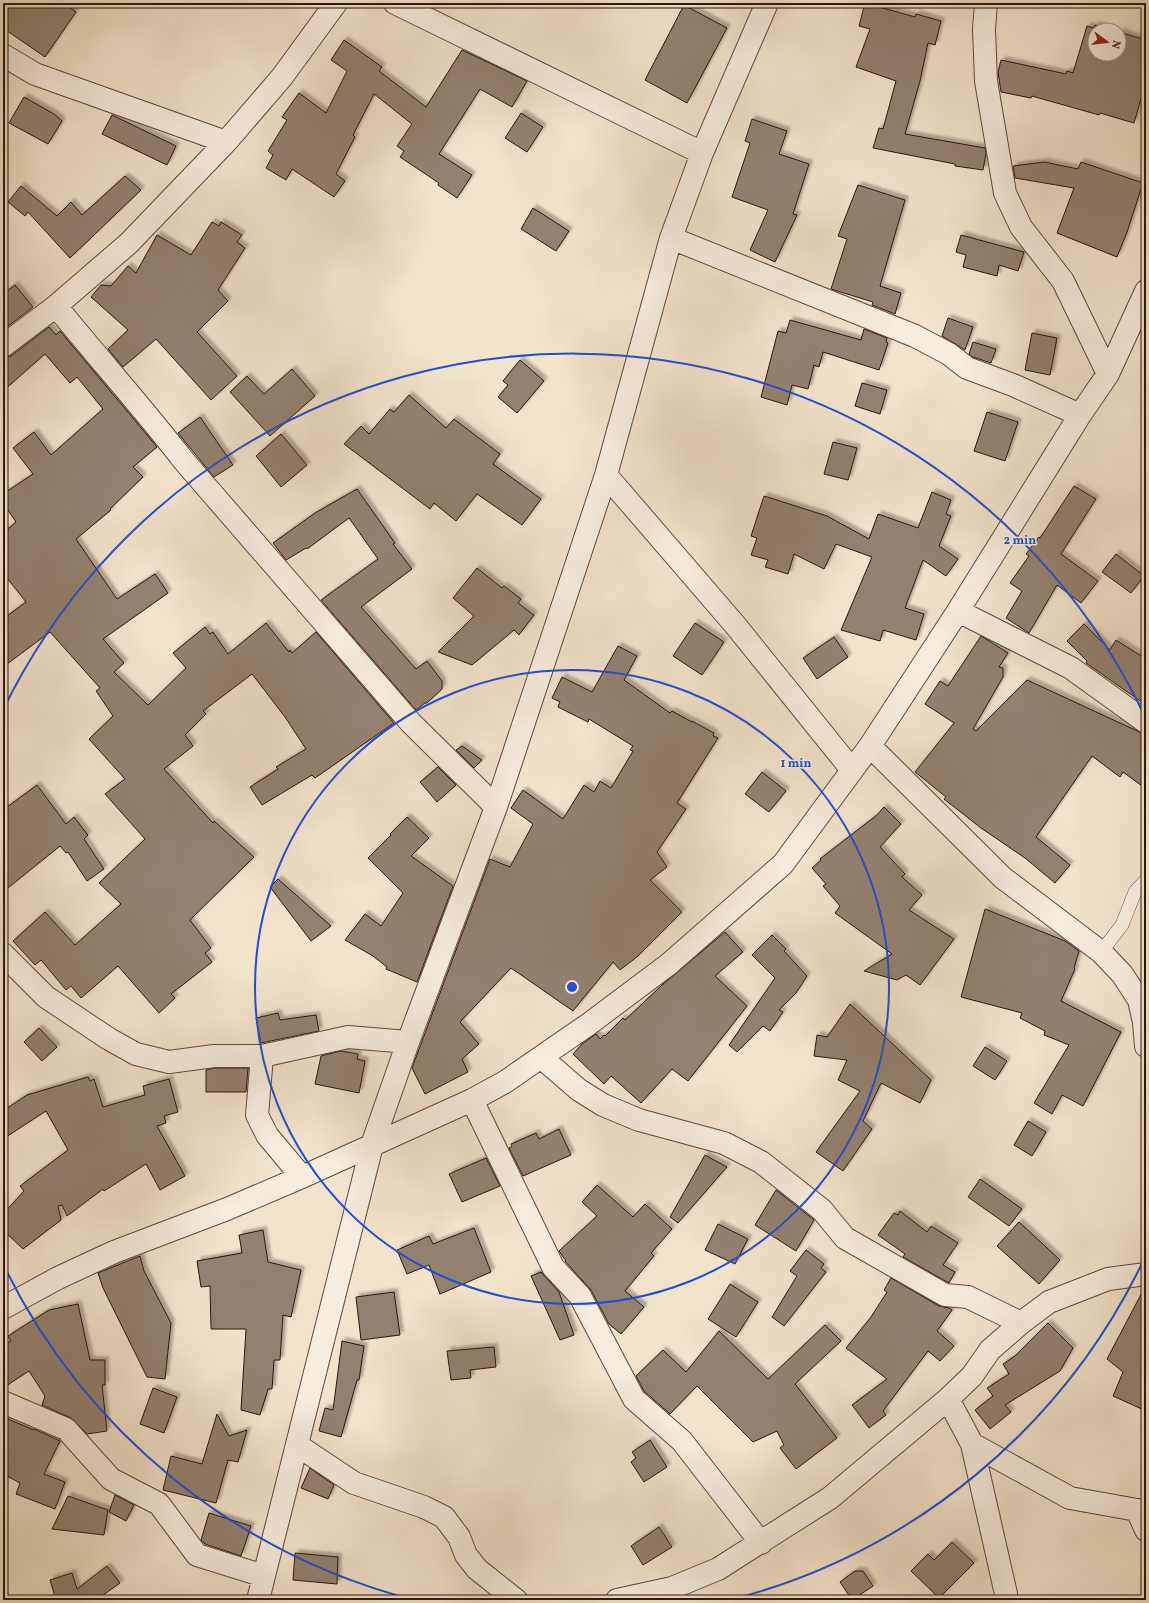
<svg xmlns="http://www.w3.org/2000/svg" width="1149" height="1603" font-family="Vollkorn,serif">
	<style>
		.building { fill: #938170; stroke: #2d160d; filter: url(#shadow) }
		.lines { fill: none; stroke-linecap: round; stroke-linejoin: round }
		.service-casing { stroke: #5e493c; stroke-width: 14 }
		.minor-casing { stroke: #5e493c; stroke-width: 24 }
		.service { stroke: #f7eddd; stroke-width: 13 }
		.minor { stroke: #f7eddd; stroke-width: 22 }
		.ring { fill: none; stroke: #1d4ed8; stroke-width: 2 }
		.centre { fill: #1d4ed8; stroke: #f7eddd; stroke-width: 2 }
		.ring-label { font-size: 12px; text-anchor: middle; font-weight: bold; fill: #1d4ed8; stroke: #f7eddd; stroke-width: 3; stroke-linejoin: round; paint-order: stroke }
	</style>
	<defs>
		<filter id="shadow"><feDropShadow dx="3.5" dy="-3.5" stdDeviation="1" flood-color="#0004"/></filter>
	</defs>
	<rect width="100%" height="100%" fill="#f2e3cb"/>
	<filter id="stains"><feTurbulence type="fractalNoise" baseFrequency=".005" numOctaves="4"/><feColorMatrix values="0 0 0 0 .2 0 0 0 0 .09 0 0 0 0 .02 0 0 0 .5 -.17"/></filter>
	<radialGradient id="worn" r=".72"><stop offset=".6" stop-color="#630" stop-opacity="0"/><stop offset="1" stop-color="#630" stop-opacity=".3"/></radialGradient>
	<path class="building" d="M3,3h60l13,9 -31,45 -42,-29z
		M865,3l50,14 1,-3 25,7 -6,24 -7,-2 -8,38 -15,53 80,14 1,5 -3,17 -28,-4v-2l-82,-16 6,-20 4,1 13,-48 -40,-14 14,-38 -11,-3z
		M684,5l43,23 -40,75 -42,-23z
		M1095,25l17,5h-17v24h24v-22l27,8v41l-12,42 -34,-10 -1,2 -67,-19 -1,2 -30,-6 -3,-20 3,-12 65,14 1,-3 6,2 14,-47 7,2z
		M344,40l38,27 -3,4 47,36 36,-57 65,31 -15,26 -32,-18 -41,65 33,21 -15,23 -19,-13 1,-2 -39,-26 4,-6 -7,-5 15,-22 -38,-30 -21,41 2,2 -19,37 9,7 -11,16 -42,-28 -6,11 -20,-12 7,-13 -5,-4 19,-31 -5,-3 17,-24 27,20 21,-42 -16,-11z
		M24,97l30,17 8,7 -14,23 -39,-21z
		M521,113l22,14 -16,25 -22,-14z
		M112,115l64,31 -9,19 -65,-31z
		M752,119l35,12 -8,23 30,10 -16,50 4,1 -22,47 -25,-12 18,-40 -36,-13 18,-54 -5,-2z
		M1044,162l34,7 3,-7 62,21 -16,49 -10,25 -60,-24 17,-45 -59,-10 -2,-12z
		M125,176l16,14 -71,68 -42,-46 -3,4 -17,-14 13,-16 36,30 14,-14 11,13z
		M858,185l47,15 -25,86 21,7 -6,21 -23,-9 1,-3 -42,-13 16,-50 -9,-3z
		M533,208l36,23 -13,20 -35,-22z
		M212,222l7,4 2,-4 21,13 -5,7 8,6 -27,42 10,11 -31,31 40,44 -26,24 -55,-61 -33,28 -15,-18 20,-19 -37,-33 10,-12 10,1 17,-20 8,7 21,-38 34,20z
		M961,235l63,17 -6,19 -19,-6 -2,11 -34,-9 3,-12 -10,-3z
		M15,285l18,22 -30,23v-36z
		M948,318l25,9 -8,23 -23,-14z
		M790,320l71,20 3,-11 23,9 -1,4 2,1 -9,27 -56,-18 -4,15 -5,-2 -6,24 -16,-4 -5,20 -26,-8 17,-66 8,2z
		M49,327l7,8 4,-4 97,116 -24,20 10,10 -33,32 1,1 -35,29 41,60 38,-25 13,19 -65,46 21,24 -10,9 34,33 38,-37 -13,-15 32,-26 5,7 3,-2 15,22 38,-31 23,29 1,-2 2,3 24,-21 78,91 -79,55 -3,-3 -50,30 -12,-18 28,-18 -2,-2 30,-18 -21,-32 -33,-43 -49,37 3,3 -21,21 8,11 -29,23 49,54 1,-2 40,36 -64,63 21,28 -6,5 7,9 -41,32 4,4 -16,15 -41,-47 -37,32 -10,-12 -5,4 -25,-30 -6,5 -22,-24 32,-29 30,33 46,-41 -22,-21 46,-44 -40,-45 20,-15 -36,-40 24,-23 -17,-25 4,-3 -50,-56 -47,35v-48l23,-17 -23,-29v-40l13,-11 -13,-19v-9l30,-20 -20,-26 21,-16 17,23 52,-46 -26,-32 -7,6 -25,-29 -42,37v-33l8,-2z
		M1032,333l25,5 -7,37 -25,-5z
		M973,342l23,7 -5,14 -18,-6 -4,-3z
		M520,360l24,21 -27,32 -19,-16 10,-12 -5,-4z
		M292,369l23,27 -45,40 -40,-44 17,-16 17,18z
		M862,383l25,7 -7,24 -25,-8z
		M409,395l37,33 8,-9 46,35 -7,10 48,35 -19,26 -45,-31 -21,27 -22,-18 -4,6 -86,-65 17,-18 8,8 21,-25 4,3z
		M987,412l31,10 -13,39 -31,-10z
		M200,417l33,48 -19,12 -36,-44z
		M281,434l26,31 -26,22 -25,-31z
		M833,442l24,6 -9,32 -24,-6z
		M1074,486l22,13 -35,55 37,27 -17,22 -24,-18 -28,48 -23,-15 16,-27 -12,-8 19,-27 -3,-2 13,-17 1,1z
		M357,489l38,54 -2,1 19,25 -51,38 55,62 11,-8 15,20v8l-15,14h-2l-9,7 -95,-110 57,-41 -29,-41 -42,31 -1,-1 -20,12 -13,-17 42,-30z
		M932,492l19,8 -5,14 5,2 -12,30 19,13 -12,17 -23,-16 -18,48 19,6 -8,26 -33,-10 -3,11 -39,-11 31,-73 -36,-13 -12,25 -30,-15 -6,20 -23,-7 3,-7 -17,-5 6,-17 -6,-2 13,-40 63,20 42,23 9,-25 40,14z
		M1116,554l28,22 -13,17 -29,-21z
		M477,568l25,20 2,-2 17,13 -3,4 16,12 -15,20 -5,-5 -42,35 -34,-13 36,-36 -21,-18z
		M695,623l29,19 -22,33 -29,-19z
		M1084,624l26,26 6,-10 30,19v46l-60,-42 1,-2 -20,-20z
		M981,636l27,17 -9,14 4,1v9l-30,52 3,2 51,-51 119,55v54l-23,-17 -3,5 -28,-21 -56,81 34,28 -15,18 -30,-25 -44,-30 -37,-29 2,-2 -31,-25 39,-49 -29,-19 15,-23 8,5z
		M834,637l14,20 -31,22 -14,-21z
		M618,646l19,10 -13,24 46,33 2,-2 20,11v-1l22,12 -1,3 5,2 -41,65 9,6 -29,43 10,15 -17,13 32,32 -44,44 -18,14 -7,-8 -40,49 -62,-43 -51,54 19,22 -17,15 6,13 -43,22 -13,-26 78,-209 20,8 23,-43 -22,-16 12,-18 40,29 21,-34 10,7 6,-11 11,7 22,-37 -3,-1 3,-4 -44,-27 -1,3 -30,-15 2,-5 -8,-4 10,-21 30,15z
		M462,746l20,14 -8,8 -18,-18z
		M438,767l18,18 -19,17 -17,-20z
		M762,772l24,19 -17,21 -24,-18z
		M37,785l29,39 8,-7 14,18 -4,4 20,30 -17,12 -19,-29 -2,1 -6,-7 -57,46v-82z
		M884,807l17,17 -21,23 25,27 -3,3 20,18 -13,15 45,29 -34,46 -14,-10 -9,5 -33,-9 28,-17 -57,-41 5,-7 -17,-20 3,-2 -14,-16 9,-8 -1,-1 57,-44z
		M407,817l22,21 -18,18 42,30 -36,96 -31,-13 1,-2 -14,-11 -28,-16 20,-26 16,12 22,-33 -35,-35 23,-23 -1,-1z
		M278,879l53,47 -20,15 -41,-54z
		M985,909l80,32 14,10 -5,17 1,1 -14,32 60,31 -38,74 -21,-11 -10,19 -18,-11 35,-58 -25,-10 1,-4 -25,-13 2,-5 -61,-16z
		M725,932l18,20 -28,24 32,30 -59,75 -16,-12 -31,34 -30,-27 -7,8 -31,-30 9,-10 14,-10 4,5 4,-4 1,1 18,-18 2,2 37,-35z
		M772,935l14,14 -2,2 23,25 -11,17 -17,17 4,2 -13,19 -7,-5 -26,26 -8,-7 46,-67 -23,-23z
		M850,1004l81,76 -11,23 -39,-20 -18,38 9,8 -29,42 -27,-19 44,-61 -22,-11 9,-20 -33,-4 3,-21 10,2z
		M278,1013l2,7 36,-5 3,16 -58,12 -5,-25z
		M39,1028l18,19 -15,14 -18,-19z
		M985,1047l22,14 -12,19 -22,-14z
		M341,1051l17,3 -1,5 8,2 -6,32 -44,-9 6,-28z
		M215,1068h33l-2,24h-40v-22z
		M88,1077l2,4 4,-2 9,28 42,-12 -2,-9 26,-7 9,33 -14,4 2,7 -9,3 28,50 -25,14 -14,-26 -42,27 -1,-2 -36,27 -5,-11 -4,1 3,14 -38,29 -20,-19v-16l21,-23 -4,-5 48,-36 -22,-39 -43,28v-28l24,-16z
		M1028,1121l18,11 -14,24 -18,-11z
		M559,1129l12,26 -48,21 -14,-28 3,-2 -1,-2 25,-11 3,6z
		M705,1155l22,12 -49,56 -8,-6z
		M486,1158l14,28 -38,16 -13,-28z
		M980,1179l42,30 -13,17 -41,-29z
		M597,1185l36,32 12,-13 27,25 -21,24 3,3 -29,35 19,16 -23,27 -12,-10 -18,-34 -26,-29h1l-7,-10 38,-35 -15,-14z
		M776,1190l38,30 -18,31 -41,-26z
		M900,1211l27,21 4,-6 27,17 -15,22 12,7 -6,11 -46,-26 2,-3 -27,-19 16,-22 4,2z
		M1019,1222l41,38 -21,24 -42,-38z
		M718,1224l30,15 -13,25 -30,-14z
		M474,1228l17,44 -51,22 -11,-29 -22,9 -10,-24 32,-14 4,8z
		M263,1230l5,32 33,8 -10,47 -8,-2 -3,45h-6l-2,29h-4l-8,26 -19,-5 5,-81h-35l-1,-43 -9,1 -4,-26 45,-8 -3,-18z
		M806,1250l18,14 -3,4 5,4 -42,54 -12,-9 25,-41 -7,-5z
		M140,1256l4,15 27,52 -6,56 -18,-2 -44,-89 -5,-15z
		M541,1272l18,20 15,43 -14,5 -29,-64z
		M891,1278l48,28 10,2 3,2 -15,21 17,15 -14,15 -12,-10 -45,60 3,4 -17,13 -17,-23 35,-26 -41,-31 25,-31 16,-25 -3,-2z
		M730,1284l28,18 -22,35 -28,-18z
		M1145,1287h1v124l-33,-15 10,-24 -16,-13z
		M394,1292l6,43 -39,5 -5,-43z
		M78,1304l12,56h15v25h-3l5,46 -20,3 -16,-16 -29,-13 3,-9 -16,-25 -26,17v-42l8,-5 -3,-5 41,-26z
		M1048,1323l25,25 -13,23 -55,34 6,7 -21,17 -15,-19 18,-14 -6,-8 22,-14 -6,-10 12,-8z
		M825,1325l16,16 -46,43 42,54 -41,31 -16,-21 4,-3 -7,-14 -24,11 -56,-56 -27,28 -26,-23 -8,-15 27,-26 23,22 33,-41 49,48z
		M342,1341l22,5 -5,34h-2l-16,57 -22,-6 6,-23 8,2z
		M494,1347l2,20 -26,3 1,8 -20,2 -4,-29z
		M153,1388l24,9 -13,36 -24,-9z
		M217,1414l12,22 18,-6 -9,32 -10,-2 -12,43 -53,-13 8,-34 31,8z
		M3,1417l31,13v-1l26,12 -16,33 21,8 -10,27 -39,-15 4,-11 -17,-9z
		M650,1440l17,27 -23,15 -13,-20 5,-4 -4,-6z
		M310,1468l24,17 -6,14 -27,-11z
		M115,1495l19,10 -8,16 -17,-9z
		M68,1496l40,14 -4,25 -52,-6z
		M209,1513l42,13 -10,30 -36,-12 -4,-4z
		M659,1527l13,20 -29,18 -12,-19z
		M952,1542l22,21 -35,35 -28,-27 17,-17 6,6z
		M295,1553l43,4 -1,27 -44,-4z
		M107,1566l13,17 -24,17h-40l-6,-20 22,-7 5,16z
		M855,1571h8l10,15 -21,14 -12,-18z"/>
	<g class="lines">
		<g class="service-casing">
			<path id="service" d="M1101,952l21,-27 13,-33 11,-12"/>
		</g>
		<g class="minor-casing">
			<path id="minor" d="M395,3l307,150
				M986,3l-2,26 2,52 19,112 16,34 42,54 45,93
				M3,55l32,19 191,68
				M671,238l244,98 34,18 18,14 46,17 67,30
				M56,306c42,52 87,102 128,155l227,262 85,84
				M3,346l53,-40 73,-63 97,-101 56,-65 54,-74
				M606,475l130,151 116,144
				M958,611l113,57 75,54
				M870,746l133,132 98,74 21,22 17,26 5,22 2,24
				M3,954l43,43 63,42 27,15 33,8 45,-6h48l86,-19 60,5
				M262,1056l-5,59 10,20 35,42
				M542,1058l37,32 24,15 36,15 85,23 37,19 61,48 23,28 100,57 23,2 53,26
				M472,1100l81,167 27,29 54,103 48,42 79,102
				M3,1308l55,-30 56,-26 113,-43 75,-32 170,-77 33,-18 84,-58 80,-60 114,-100 87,-118 88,-135 122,-196 28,-41 38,-83
				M948,1399l24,45 34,150 -1,6
				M3,1402l63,27 45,50 48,25 38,51 67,21
				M972,1444l98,54 67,12 9,1
				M297,1445l57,38 70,24 20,10 15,20 7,18 11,14 39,31
				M1137,1510l9,20
				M258,1600l114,-455 36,-103 88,-235 110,-332 65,-237 31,-85 65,-150
				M617,1600l55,-12 46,-19 112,-71 118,-99 24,-23 18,-26 31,-27 28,-21 59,-23 38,-5"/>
		</g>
		<use href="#service" class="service"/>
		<use href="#minor" class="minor"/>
	</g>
	<g class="ring">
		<circle cx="572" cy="987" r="317"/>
		<path d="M1146 1255A633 633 0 0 1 730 1600M414 1600A633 633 0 0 1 3 1264M3 710A633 633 0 0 1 1146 719"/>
	</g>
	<circle cx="572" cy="987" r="6" class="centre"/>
	<g class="ring-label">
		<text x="1020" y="544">2 min</text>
		<text x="796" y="767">1 min</text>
	</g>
	<rect width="1149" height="1603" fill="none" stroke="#f2e3cb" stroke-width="16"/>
	<rect x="4" y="4" width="1141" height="1595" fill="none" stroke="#2d160d" stroke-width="2"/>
	<rect x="8" y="8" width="1133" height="1587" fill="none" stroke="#2d160d"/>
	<g transform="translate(1107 42) rotate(105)"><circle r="19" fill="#f7eddd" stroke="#a6978a"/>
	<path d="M0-3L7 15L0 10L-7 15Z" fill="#8f2418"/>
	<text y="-6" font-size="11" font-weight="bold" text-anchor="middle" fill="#2d160d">N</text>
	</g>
	<rect width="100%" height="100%" filter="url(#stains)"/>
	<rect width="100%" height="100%" fill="url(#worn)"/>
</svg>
